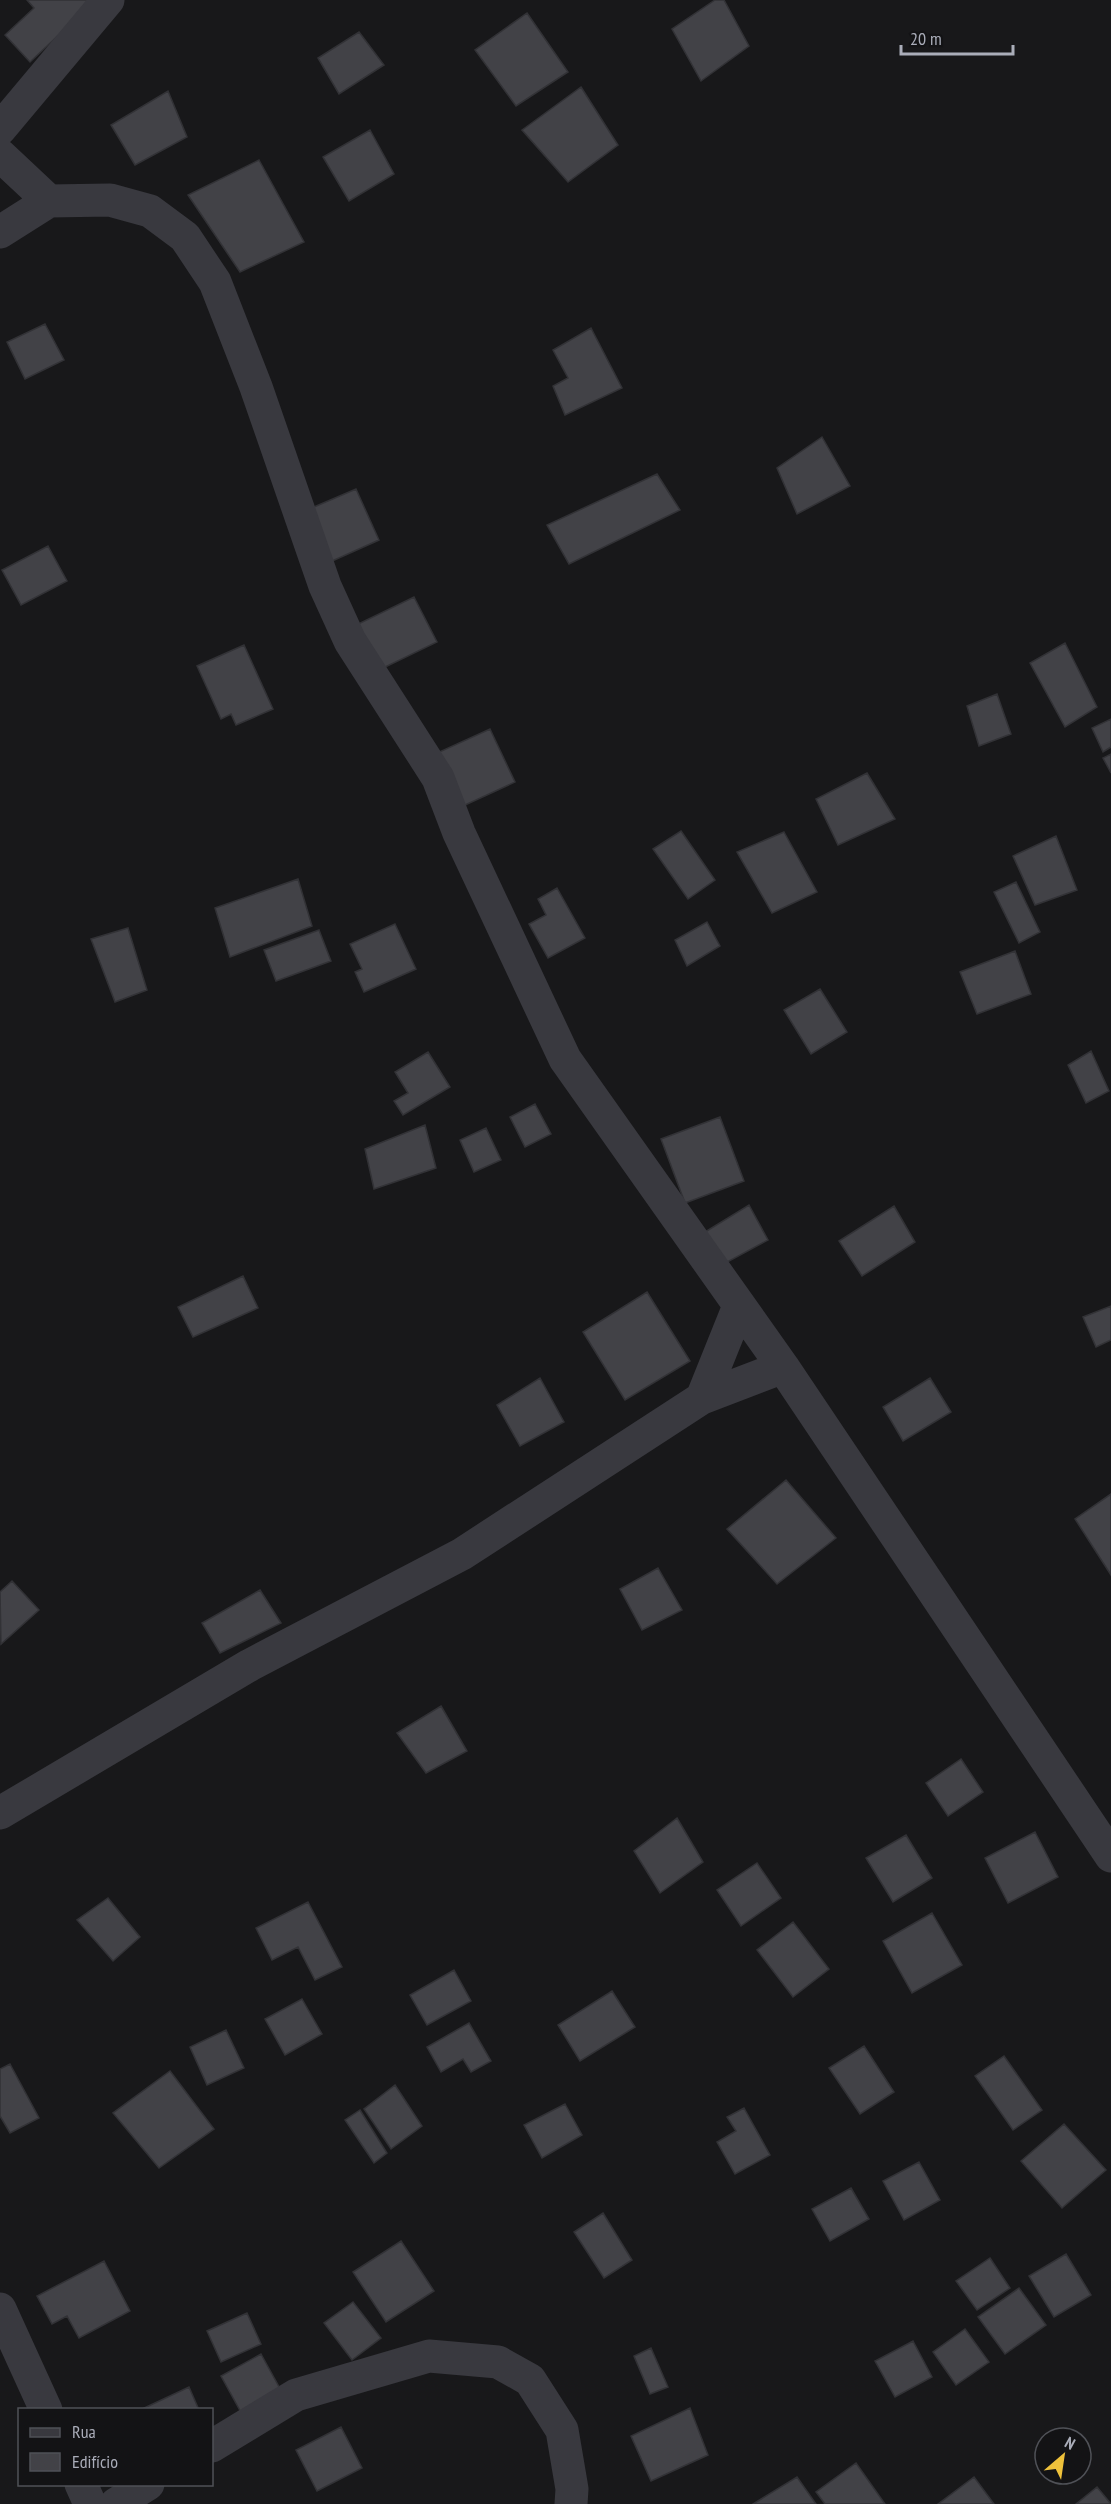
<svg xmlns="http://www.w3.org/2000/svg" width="1111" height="2504" font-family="'PT Sans Narrow',sans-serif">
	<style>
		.building { fill: #424247; stroke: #323236; stroke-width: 1.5 }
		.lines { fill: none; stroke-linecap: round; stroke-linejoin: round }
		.minor { stroke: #39393f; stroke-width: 33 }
	</style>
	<rect width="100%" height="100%" fill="#18181a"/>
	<path class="building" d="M27,0h69l-66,62 -25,-27 29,-27z
		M715,0h9l25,46 -48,35 -29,-52z
		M527,13l41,59 -52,34 -41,-56z
		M359,32l25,33 -45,29 -21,-36z
		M581,87l37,58 -50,37 -46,-52z
		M168,91l19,46 -52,28 -24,-40z
		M370,130l24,44 -45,27 -26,-44z
		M259,160l45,82 -64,30 -52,-77z
		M45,324l19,36 -39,19 -18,-37z
		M591,328l31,60 -57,27 -12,-29 15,-8 -15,-28z
		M822,437l28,49 -53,28 -20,-46z
		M657,474l23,36 -111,54 -22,-39z
		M356,489l23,51 -49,22 -23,-52z
		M48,546l19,35 -46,24 -19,-35z
		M414,597l23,45 -60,29 -23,-45z
		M1065,643l32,64 -32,20 -35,-64z
		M244,645l29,64 -37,16 -5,-11 -10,5 -24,-53z
		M997,694l14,40 -32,12 -12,-40z
		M1111,719v28l-8,5 -11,-24z
		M490,729l25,53 -52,24 -26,-53z
		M1111,754v19l-8,-15z
		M867,773l28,46 -57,26 -22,-46z
		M681,831l34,49 -27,19 -35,-50z
		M784,832l33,60 -45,21 -35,-61z
		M1056,836l21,54 -42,15 -22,-49z
		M298,879l14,47 -82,31 -15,-49z
		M1016,882l24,50 -21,11 -25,-51z
		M557,888l28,50 -37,20 -19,-34 17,-9 -8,-16z
		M707,922l13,24 -33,20 -12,-26z
		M395,924l21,45 -52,23 -9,-20 7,-3 -12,-25z
		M128,928l19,62 -32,12 -24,-63z
		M319,930l12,31 -55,20 -12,-31z
		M1015,951l16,43 -54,20 -17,-42z
		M820,989l27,43 -36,22 -27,-44z
		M1091,1051l18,40 -23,12 -18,-38z
		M428,1052l22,35 -47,28 -9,-14 14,-8 -13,-21z
		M535,1104l16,30 -26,13 -15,-30z
		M720,1117l24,64 -59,22 -24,-64z
		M425,1125l11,43 -62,21 -9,-40z
		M486,1128l15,32 -27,12 -14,-32z
		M749,1205l19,35 -63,34 -18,-31z
		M894,1206l21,36 -53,34 -23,-35z
		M243,1276l15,32 -65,29 -15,-30z
		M647,1292l43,69 -65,39 -42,-68z
		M1111,1306v34l-15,7 -13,-30z
		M540,1378l24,44 -44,24 -23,-41z
		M930,1378l21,34 -48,29 -20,-34z
		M786,1480l50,58 -59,46 -50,-55z
		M1111,1494v81l-36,-56z
		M658,1568l24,42 -40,20 -22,-41z
		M12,1581l27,29 -38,34 -1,-52z
		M260,1590l21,33 -61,30 -18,-30z
		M441,1706l26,45 -41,22 -29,-40z
		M961,1759l22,33 -35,24 -22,-33z
		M677,1818l26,44 -43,31 -26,-42z
		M1035,1832l23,45 -50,26 -23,-45z
		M906,1835l26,43 -39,24 -27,-44z
		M757,1863l24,35 -40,28 -24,-36z
		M108,1898l32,39 -27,24 -36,-41z
		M308,1902l34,65 -27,13 -17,-33 -26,13 -16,-32z
		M932,1913l30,52 -50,28 -29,-52z
		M793,1922l36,47 -36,28 -36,-47z
		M454,1970l17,31 -44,24 -17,-30z
		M612,1991l23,36 -55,34 -22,-36z
		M302,1999l20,35 -37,21 -20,-36z
		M469,2023l22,38 -20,11 -8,-13 -22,13 -14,-25z
		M226,2030l18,38 -37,17 -17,-38z
		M864,2046l30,46 -34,22 -31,-46z
		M1004,2056l38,54 -29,20 -38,-54z
		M10,2064l29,54 -29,15 -10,-17v-47z
		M170,2071l44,58 -55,39 -46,-55z
		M395,2085l27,41 -31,23 -27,-40z
		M565,2104l17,31 -40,23 -18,-33z
		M744,2108l26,47 -35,19 -18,-32 19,-11 -9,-14z
		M360,2110l27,43 -13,10 -29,-43z
		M1064,2124l42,46 -44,38 -41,-47z
		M919,2162l21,38 -36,20 -21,-39z
		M851,2188l18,31 -39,22 -18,-32z
		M603,2213l29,47 -28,18 -30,-46z
		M401,2241l33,50 -48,31 -33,-50z
		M1066,2254l25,41 -37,22 -25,-41z
		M990,2258l20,30 -33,22 -21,-29z
		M104,2261l26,50 -51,27 -12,-22 -15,8 -15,-28z
		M1019,2288l27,37 -41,29 -27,-37z
		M353,2302l28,36 -29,22 -28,-37z
		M247,2313l14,31 -40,18 -14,-31z
		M965,2329l24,33 -33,23 -23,-33z
		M913,2341l19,36 -37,20 -20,-36z
		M651,2348l17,39 -18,7 -16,-38z
		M261,2354l22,40 -40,22 -22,-40z
		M189,2387l10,23h-59z
		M690,2408l18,47 -57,26 -20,-45z
		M341,2427l21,41 -45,23 -21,-41z
		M856,2463l29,41h-60l-9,-12z
		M797,2477l19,27h-63z
		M974,2477l20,27h-56z
		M1097,2487l14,17h-35z"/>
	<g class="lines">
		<path class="minor" d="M0,129l108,-129
			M0,155l49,46
			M0,232l49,-31 61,-1 40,11 35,26 30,45 41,105 69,199 25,55 88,137 21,55 106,226 218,308 328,489
			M702,1398l37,-92
			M0,1813l250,-148 212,-111 240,-156 81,-31
			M0,2309l46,101
			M212,2446l84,-51 133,-39 69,6 32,18 32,50 10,59 -1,15
			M81,2484l9,20
			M116,2504l32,-20"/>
	</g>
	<rect x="18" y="2408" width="195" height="78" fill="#131315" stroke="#4f5157" stroke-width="1.5"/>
	<rect x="30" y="2428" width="30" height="9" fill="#39393f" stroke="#4f5157" stroke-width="1.5"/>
	<text x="72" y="2438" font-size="18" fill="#aaadb9">Rua</text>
	<rect x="30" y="2453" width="30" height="18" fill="#424247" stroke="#4f5157" stroke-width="1.5"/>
	<text x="72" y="2468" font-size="18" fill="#aaadb9">Edifício</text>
	<g transform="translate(1063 2456) rotate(29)"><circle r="28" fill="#131315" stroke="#4f5157" stroke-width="1.5"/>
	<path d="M0-4.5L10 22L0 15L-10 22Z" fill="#eec13b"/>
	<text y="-9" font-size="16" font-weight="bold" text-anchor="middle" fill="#aaadb9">N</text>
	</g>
	<path d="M901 45v9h112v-9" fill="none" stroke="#aaadb9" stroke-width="3"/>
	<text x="910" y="45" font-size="18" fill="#aaadb9" stroke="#131315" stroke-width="4.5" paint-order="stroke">20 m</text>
</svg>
